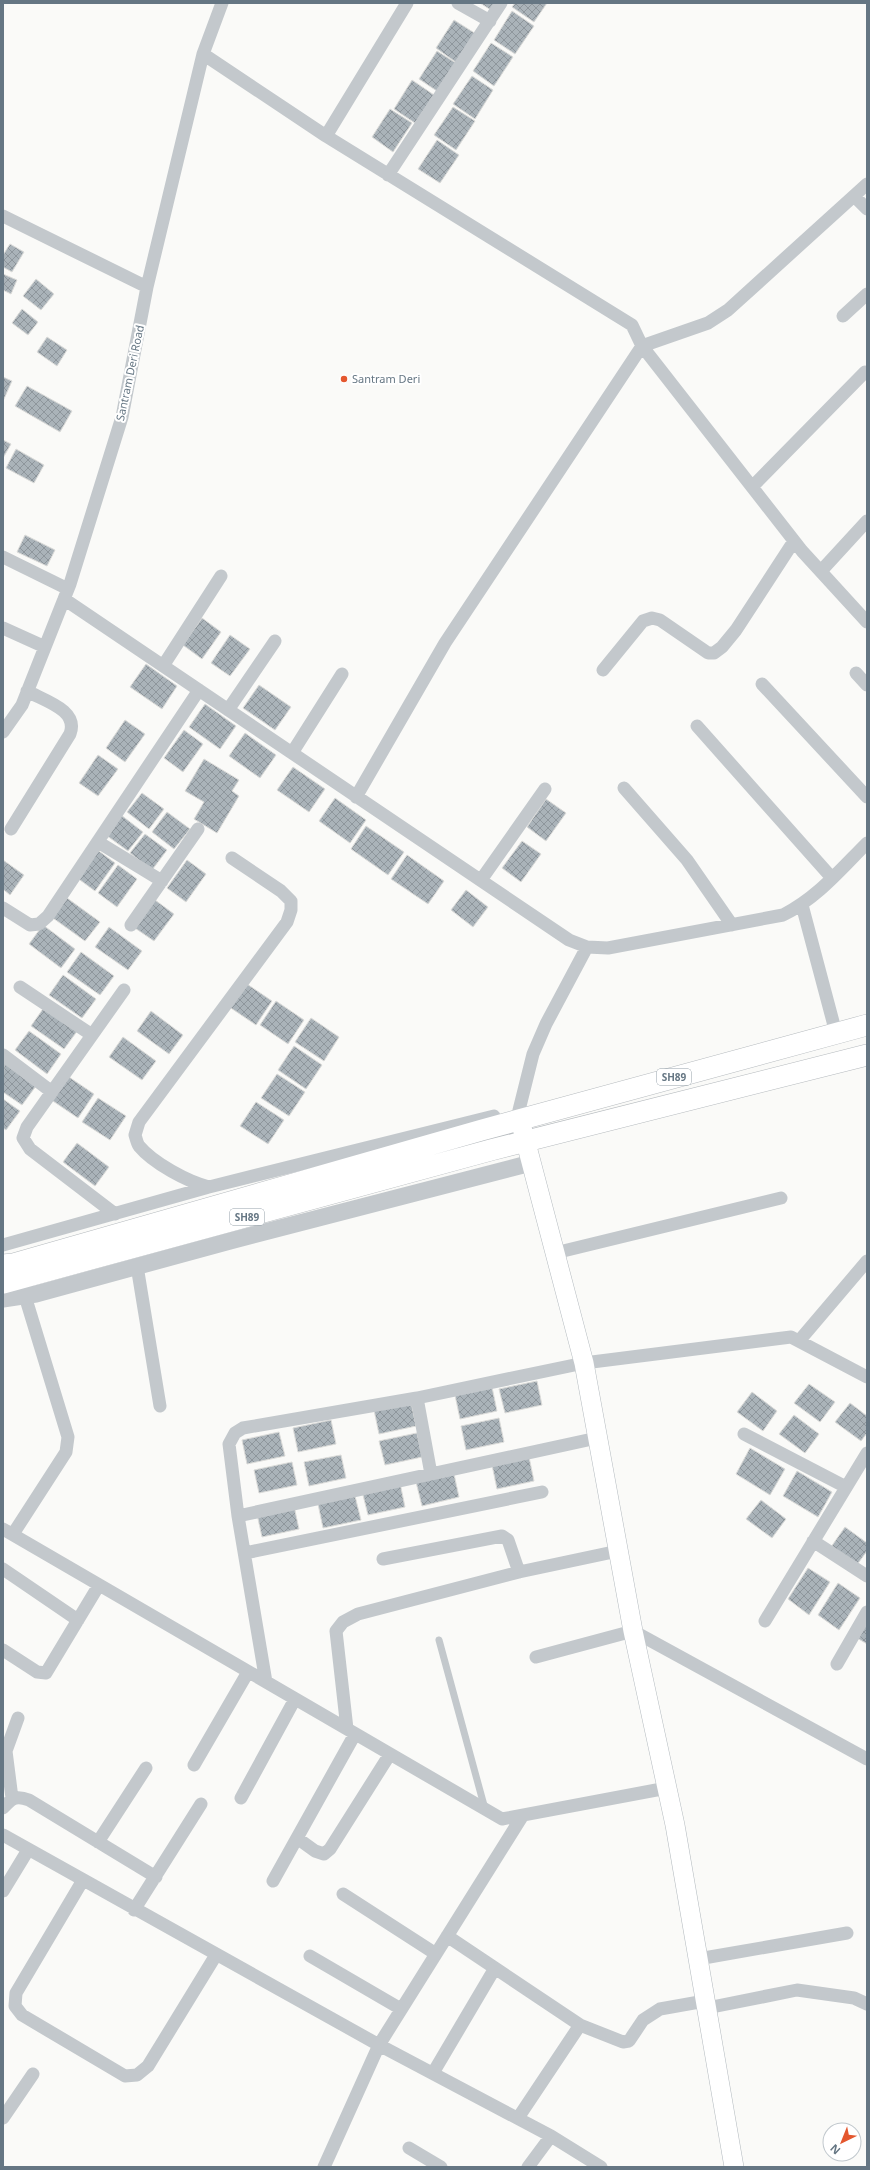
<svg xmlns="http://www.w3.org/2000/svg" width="870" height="2170" font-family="'Noto Sans',sans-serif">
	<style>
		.building { fill: url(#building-cross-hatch); stroke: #dcdcda }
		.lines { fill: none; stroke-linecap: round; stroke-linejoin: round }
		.secondary-casing { stroke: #b3babf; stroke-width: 20 }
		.primary-casing { stroke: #b5babe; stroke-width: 22 }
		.service { stroke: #c3c8cc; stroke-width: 7 }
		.minor { stroke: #c3c8cc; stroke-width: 13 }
		.tertiary { stroke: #c3c8cc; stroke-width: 17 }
		.secondary { stroke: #fff; stroke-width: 19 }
		.primary { stroke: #fff; stroke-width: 21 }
		.poi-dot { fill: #e4572e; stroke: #fff; stroke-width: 1.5 }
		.labels { text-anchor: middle; stroke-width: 4; stroke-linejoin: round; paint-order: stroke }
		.shield { fill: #fff; stroke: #939fa8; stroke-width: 1 }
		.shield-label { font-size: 10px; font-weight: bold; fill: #657683 }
		.street-label { font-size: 11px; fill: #657683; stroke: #fff }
		.poi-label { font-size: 11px; fill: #657683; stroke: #fff; text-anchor: start }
	</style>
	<defs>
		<pattern id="building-cross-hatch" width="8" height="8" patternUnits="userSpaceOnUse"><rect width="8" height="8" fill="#aab3b9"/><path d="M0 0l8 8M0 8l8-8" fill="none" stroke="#8e969c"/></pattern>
	</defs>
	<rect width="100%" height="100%" fill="#fafaf8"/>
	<path class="building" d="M480,3h16l-5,7z
		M515,3h32l-13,19 -22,-15z
		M512,11l22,15 -19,28 -21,-14z
		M454,20l22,14 -19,29 -21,-15z
		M491,43l22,14 -19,29 -21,-15z
		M437,51l22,14 -19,28 -21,-14z
		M472,76l21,14 -18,29 -22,-15z
		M412,80l22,15 -19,28 -21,-14z
		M453,107l22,14 -19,29 -22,-15z
		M390,109l22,14 -19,29 -21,-15z
		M437,140l22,15 -19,28 -22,-14z
		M10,244l14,8 -12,20 -9,-5v-12z
		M3,274l14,6 -6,14 -8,-4z
		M36,279l18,15 -13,16 -18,-14z
		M22,309l16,13 -10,13 -16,-12z
		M47,337l20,13 -10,16 -20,-14z
		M3,377l9,4 -9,20z
		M27,386l45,25 -12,21 -45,-26z
		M3,440l8,4 -8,14z
		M16,449l28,16 -10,18 -28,-15z
		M25,535l30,15 -8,16 -30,-14z
		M202,618l19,14 -19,27 -19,-14z
		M230,635l20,14 -20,27 -19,-13z
		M146,664l31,22 -15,23 -32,-22z
		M259,685l32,22 -16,23 -32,-22z
		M205,704l31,22 -16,23 -31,-22z
		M125,720l20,14 -20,28 -19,-14z
		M184,730l19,14 -20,28 -19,-14z
		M245,733l31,22 -16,23 -31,-22z
		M98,755l20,14 -20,27 -19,-13z
		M204,759l35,21 -7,11 7,5 -22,37 -23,-14 10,-17 -19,-11z
		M293,767l32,22 -16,23 -32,-22z
		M142,793l22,16 -15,20 -22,-17z
		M335,798l31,22 -16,23 -31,-22z
		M546,799l20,14 -20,28 -19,-14z
		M167,812l23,17 -16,20 -22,-17z
		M121,815l22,17 -15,19 -22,-16z
		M366,826l38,26 -16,23 -37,-26z
		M145,834l22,16 -15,20 -22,-17z
		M522,841l19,13 -20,28 -19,-14z
		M96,849l19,14 -20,28 -19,-14z
		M407,855l37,26 -16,23 -37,-25z
		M3,860l21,15 -14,20 -7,-6z
		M187,860l19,14 -20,28 -19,-14z
		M118,865l19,14 -20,28 -19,-14z
		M466,890l22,17 -15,20 -22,-17z
		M67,898l33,24 -15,19 -32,-23z
		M155,900l19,14 -20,27 -19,-13z
		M43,925l32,24 -14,19 -32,-24z
		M109,927l33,24 -14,19 -33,-23z
		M81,952l33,24 -14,19 -33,-23z
		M63,975l33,24 -14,19 -33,-23z
		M244,982l28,19 -16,24 -28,-19z
		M276,1001l28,19 -16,24 -28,-19z
		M45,1006l33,24 -14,19 -33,-23z
		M151,1011l32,24 -14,19 -32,-23z
		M311,1018l28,19 -15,24 -29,-19z
		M29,1031l32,23 -14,20 -32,-24z
		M123,1037l33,24 -14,19 -33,-23z
		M294,1046l28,19 -16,24 -28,-19z
		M4,1062l32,24 -14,19 -19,-13z
		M277,1074l28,18 -16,24 -28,-18z
		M66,1075l28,19 -16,24 -28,-19z
		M98,1098l28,18 -16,24 -28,-18z
		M3,1099l17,12 -14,19 -3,-2z
		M256,1102l28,18 -16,24 -28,-18z
		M77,1143l32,24 -14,19 -32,-24z
		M537,1381l5,24 -37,8 -6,-24z
		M809,1384l26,18 -15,20 -26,-19z
		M492,1387l5,24 -37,8 -5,-24z
		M752,1392l25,19 -14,20 -26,-19z
		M411,1402l5,24 -37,8 -5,-24z
		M850,1403l17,13v17l-6,8 -26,-19z
		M794,1415l25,19 -14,19 -26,-19z
		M499,1418l5,24 -38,8 -5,-24z
		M331,1420l5,24 -38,8 -5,-24z
		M279,1432l6,24 -38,8 -5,-24z
		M417,1433l5,24 -37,8 -6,-24z
		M750,1448l35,21 -15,26 -34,-21z
		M341,1455l5,23 -37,8 -5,-24z
		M529,1457l5,24 -37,8 -5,-24z
		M292,1462l5,23 -38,8 -5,-23z
		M797,1471l35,21 -14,25 -35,-21z
		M454,1474l5,23 -37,9 -6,-24z
		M400,1483l5,24 -37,8 -6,-24z
		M355,1496l6,24 -38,8 -5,-24z
		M761,1500l25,19 -14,19 -26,-19z
		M294,1506l5,23 -37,8 -5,-23z
		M845,1527l22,16v8l-11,15 -25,-19z
		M808,1568l22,14 -21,33 -21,-16z
		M838,1583l22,15 -21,32 -21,-15z
		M867,1622v22l-10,-6z"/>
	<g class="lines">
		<g class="secondary-casing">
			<path id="secondary" d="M520,1120l64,243 49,268 42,194 59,342"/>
		</g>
		<g class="primary-casing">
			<path id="primary" d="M3,1265l10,-1 469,-134 385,-105
				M3,1283l488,-133 376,-95"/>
		</g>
		<path class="service" d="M439,1640l46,169"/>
		<path class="minor" d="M458,3l32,18
			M203,54l123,82 306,189 10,21 160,205 65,71
			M326,136l81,-133
			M388,175l113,-172
			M854,196l13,13
			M3,216l144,71
			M843,316l24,-22
			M752,487l113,-115
			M3,557l65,32
			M821,571l46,-50
			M64,599l505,341 18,7 21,1 175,-33c34,-17 58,-46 84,-72
			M3,628l42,19
			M163,666l58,-90
			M603,670l40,-49 9,-3 8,2 48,33h6l8,-6 14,-17 58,-89
			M856,673l11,12
			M762,684l105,113
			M228,710l47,-69
			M697,726l135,152
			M3,732l19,-27 48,-121 52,-167 25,-130 56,-233 19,-51
			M292,753l50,-79
			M624,788l63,72 45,65
			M356,797l89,-154 197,-297 66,-23 20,-13 139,-126
			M11,829l59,-95c9,-24 -25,-33 -43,-43
			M98,842l64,39
			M481,880l64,-91
			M802,905l34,128
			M3,908l27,17 9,-1 9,-8 151,-226
			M131,925l67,-96
			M20,987l72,48
			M3,1055l49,37
			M519,1110l14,-56 13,-30 41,-77
			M209,1187c-21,-5 -56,-24 -70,-41 -2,-3 -3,-8 -4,-11l4,-13 148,-200 4,-12v-9l-10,-10 -49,-33
			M115,1214l-85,-65 -7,-11 4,-11 97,-137
			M3,1245l206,-58 285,-71
			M555,1253l226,-55
			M137,1266l23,140
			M799,1341l68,-80
			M417,1398l14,76
			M744,1434l102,53
			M238,1516l359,-78
			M3,1529l499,290 165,-31
			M13,1534l53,-82 2,-15 -43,-141
			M813,1541l54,35
			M245,1553l297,-61
			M383,1559l119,-23 6,4 11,32
			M3,1569l75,51
			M765,1621l102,-168
			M3,1650l34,22 9,1 53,-88
			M536,1657l97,-26 234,128
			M837,1664l30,-52
			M266,1682l-28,-166 -9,-72 6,-11 8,-5 174,-30 167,-35 207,-26 76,40
			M347,1729l-11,-98 7,-9 15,-8 161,-42 99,-21
			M194,1765l54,-93
			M12,1798l-6,-47 12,-33
			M241,1798l54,-99
			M3,1808c9,-10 13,-13 26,-8l127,77
			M3,1835l376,210 172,91
			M297,1838l18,13 9,3 6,-5 60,-95
			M98,1842l48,-74
			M83,1880l-67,113 -1,13 7,9 103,61 12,-1 11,-9 68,-111
			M273,1881l82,-147
			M3,1891l25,-41
			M343,1894l93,60
			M134,1910l67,-106
			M447,1936l133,89 43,17 6,-1 14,-21 17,-11 45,-8
			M310,1956l91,53
			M698,1959l149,-26
			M707,2008l90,-18 57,8 13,6
			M433,2073l62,-105
			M3,2118l30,-44
			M518,2118l62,-93
			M409,2148l32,19
			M324,2167l55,-122 144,-230
			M528,2167l23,-31 50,31"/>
		<path class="tertiary" d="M3,1299l33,-5 194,-53 301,-78"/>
		<use href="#secondary" class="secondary"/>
		<use href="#primary" class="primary"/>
	</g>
	<circle class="poi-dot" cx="344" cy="379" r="4"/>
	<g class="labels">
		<g class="shield">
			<rect x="657" y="1069" width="34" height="16" rx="3"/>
			<rect x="230" y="1209" width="34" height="16" rx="3"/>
		</g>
		<g class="shield-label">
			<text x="674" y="1081">SH89</text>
			<text x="247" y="1221">SH89</text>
		</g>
		<g class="street-label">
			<text transform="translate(130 373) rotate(-78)" y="4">Santram Deri Road</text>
		</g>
		<g class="poi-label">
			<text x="352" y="383">Santram Deri</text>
		</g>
	</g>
	<rect width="870" height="2170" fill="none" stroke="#657683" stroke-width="8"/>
	<g transform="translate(842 2142) rotate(223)"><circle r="19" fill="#ffffff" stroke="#c1c8cd"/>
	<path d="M0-3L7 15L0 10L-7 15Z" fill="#e4572e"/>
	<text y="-6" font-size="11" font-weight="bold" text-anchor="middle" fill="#657683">N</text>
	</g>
</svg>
